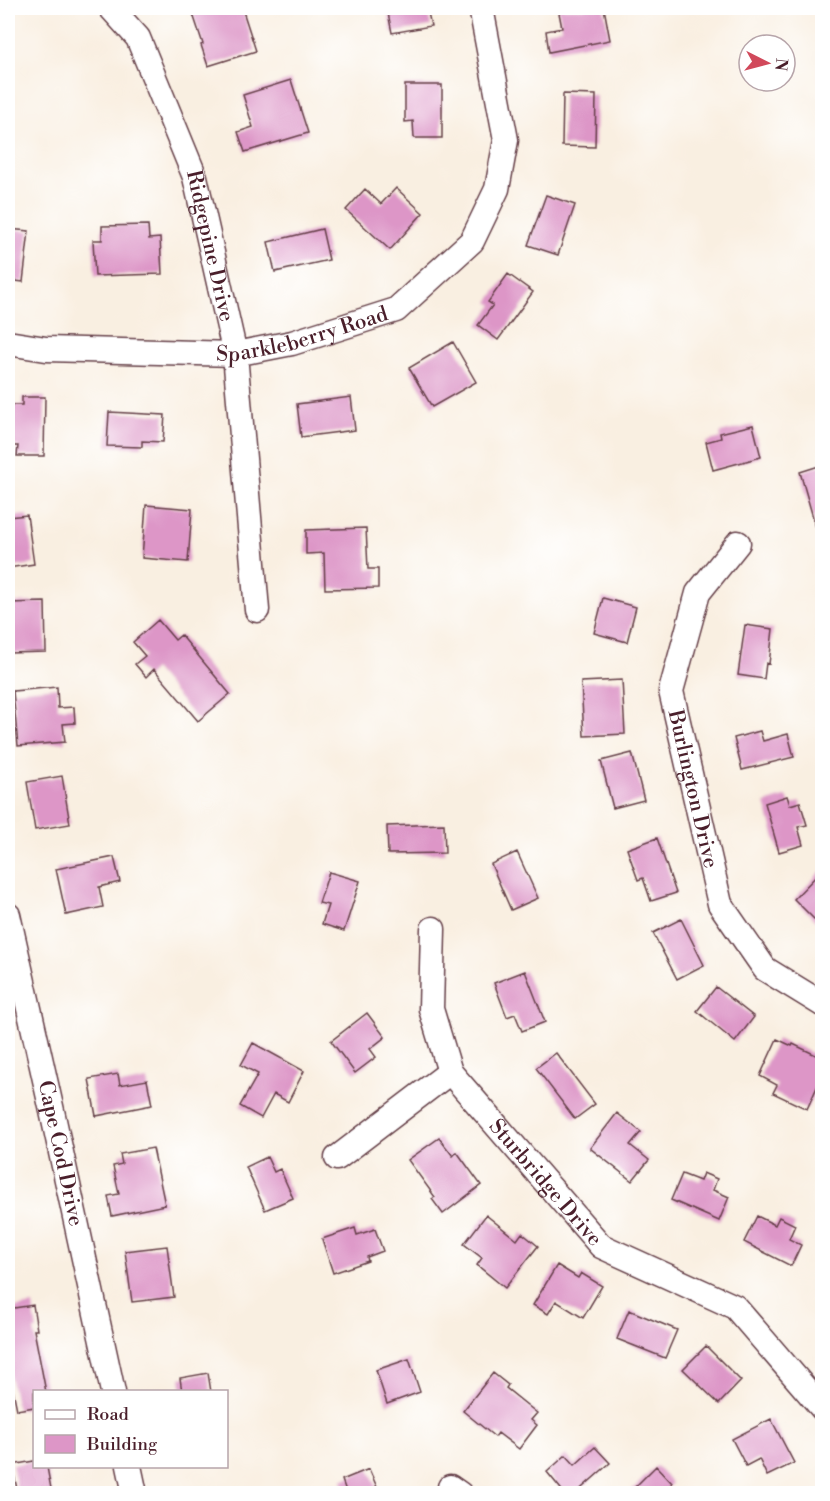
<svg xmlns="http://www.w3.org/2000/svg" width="830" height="1501" font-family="'Libre Bodoni',serif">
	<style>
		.building { fill: #dd96c7 }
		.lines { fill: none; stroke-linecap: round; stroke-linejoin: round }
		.minor-casing { stroke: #643e46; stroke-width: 27 }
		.minor { stroke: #fff; stroke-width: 24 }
		.labels { text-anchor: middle; stroke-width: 4.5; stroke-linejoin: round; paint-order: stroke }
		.street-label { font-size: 21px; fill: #4a1f2b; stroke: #fff }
	</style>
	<rect width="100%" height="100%" fill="#fff"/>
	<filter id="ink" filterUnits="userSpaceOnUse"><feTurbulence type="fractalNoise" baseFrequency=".0167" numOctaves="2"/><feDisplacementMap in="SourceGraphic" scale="12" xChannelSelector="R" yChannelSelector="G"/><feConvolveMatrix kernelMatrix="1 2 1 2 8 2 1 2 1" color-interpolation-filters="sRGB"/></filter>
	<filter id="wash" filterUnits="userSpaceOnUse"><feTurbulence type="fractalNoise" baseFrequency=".008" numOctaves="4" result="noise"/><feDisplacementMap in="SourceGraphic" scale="24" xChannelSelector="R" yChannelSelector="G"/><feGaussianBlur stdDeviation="1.35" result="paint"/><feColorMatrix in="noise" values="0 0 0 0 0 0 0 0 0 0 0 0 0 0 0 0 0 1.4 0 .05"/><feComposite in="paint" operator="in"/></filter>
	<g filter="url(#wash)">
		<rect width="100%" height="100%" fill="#f9efe1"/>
		<g id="blocks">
			<path class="building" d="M191,8h51l14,43 -48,15 -7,-21 2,-1z
				M387,8h40l4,18 -39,7z
				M558,8h46l6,32 -61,12 -3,-21 16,-3z
				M291,80l17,53 -63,19 -7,-20 15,-5 -10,-32z
				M405,85h37v53h-28l-1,-17 -8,1z
				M563,94l33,1 -1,52 -33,-1z
				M396,188l27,25 -33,37 -44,-40 19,-21 16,15z
				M546,195l29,10 -17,50 -30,-10z
				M148,225l1,14 11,-1 2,36 -67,2 -2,-36h9v-14z
				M8,229l21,2 -6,51 -15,-2z
				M322,229l7,31 -54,12 -7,-30z
				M508,274l25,18 -35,48 -20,-15 15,-20 -5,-3z
				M453,342l23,40 -44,25 -23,-39z
				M22,397h23l-1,59h-27l1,-10h-10v-41h14z
				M351,397l4,33 -54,7 -4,-33z
				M109,412l56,3 -2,27 -21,-1v6l-35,-1z
				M753,425l8,32 -48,13 -7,-28 15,-4 -1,-5z
				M822,465v70h-4l-18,-63z
				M146,505l46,4 -4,53 -46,-4z
				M27,515l7,49 -26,4v-51z
				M366,528l2,41h10v19l-53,1 -1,-36 -18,1v-24z
				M603,598l33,9 -9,35 -33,-9z
				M45,602l1,50 -38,1v-50z
				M158,620l17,20 6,-5 49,59 -32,27 -44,-52 -8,8 -11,-13 10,-8 -12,-14z
				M745,625l28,4 -4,35 -3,-1 -2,16 -26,-4z
				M622,680l3,54 -41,2 -3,-54z
				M57,687l1,21 16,-1 1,16 -12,1 2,18 -47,4 -5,-55z
				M760,731l3,10 25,-7 6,23 -52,13 -8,-32z
				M632,753l12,47 -31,8 -12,-47z
				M62,776l8,48 -35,6 -8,-48z
				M787,796l3,9 10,-3 7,23 -9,2 5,18 -24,7 -14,-49z
				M444,824l1,29 -57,1 -1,-28z
				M657,838l19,55 -25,8 -8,-23 -5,2 -11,-31z
				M517,852l21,46 -27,12 -20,-46z
				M114,857l6,25 -21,5 4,20 -37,8 -10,-46z
				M822,870v57l-28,-28z
				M329,872l31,9 -16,50 -22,-7 6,-19 -9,-2z
				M681,919l23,46 -27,14 -24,-46z
				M525,971l20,51 -23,9 -7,-17 -8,3 -13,-34z
				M716,987l38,30 -19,25 -38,-31z
				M367,1013l18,24 -15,12 6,8 -21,16 -24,-32z
				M777,1039l15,7 1,-2 29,14v18l-15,33 -34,-16 4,-8 -17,-9z
				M253,1043l51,28 -16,31 -14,-8 -13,24 -21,-12 18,-32 -17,-9z
				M556,1053l39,51 -20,15 -39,-51z
				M118,1074l2,11 27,-5 5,25 -56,11 -7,-37z
				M617,1113l24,19 -11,13 19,15 -17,21 -42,-33z
				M439,1138l14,18 4,-4 24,33 -38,29 -11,-15 3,-2 -27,-37z
				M153,1148l12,57 -53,11 -4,-20 11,-2 -6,-28 9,-2 -2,-10z
				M267,1157l7,15 6,-3 13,29 -28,12 -19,-43z
				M703,1173l14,6 -4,11 16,7 -10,24 -48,-21 11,-26 18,7z
				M486,1215l31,25 5,-7 16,13 -33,42 -28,-23 5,-7 -18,-14z
				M757,1216l18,9 4,-8 16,8 -6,14 12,6 -10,21 -47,-24z
				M355,1228l2,7 18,-6 8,22 -16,6 1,4 -35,12 -11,-34z
				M167,1246l7,51 -42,5 -7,-51z
				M557,1265l21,13 3,-5 21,13 -19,32 -27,-17 -8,13 -15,-9z
				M33,1305l4,25h-3l12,62h-12v15l-17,3 -9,-45v-56z
				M629,1310l48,20 -12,28 -48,-19z
				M706,1346l35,35 -22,23 -36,-35z
				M409,1359l11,33 -33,12 -11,-34z
				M208,1373l3,19h-29l-2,-14z
				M493,1373l15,12 -2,3 31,25 -6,7 6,5 -18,24 -21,-16 -3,4 -32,-26z
				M771,1419l23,44 -27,13 -8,-17 -13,7 -14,-27z
				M595,1447l15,16 -35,31h-10l-18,-22 19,-17 9,10z
				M34,1461v6h13l5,27h-34l-6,-29z
				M656,1466l16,17 -10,11h-34z
				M369,1469l11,25h-33l-5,-14z"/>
		</g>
	</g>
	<g filter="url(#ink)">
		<use href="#blocks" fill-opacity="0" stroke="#643e46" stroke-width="1.5"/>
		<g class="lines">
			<g class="minor-casing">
				<g id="minor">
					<path id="s1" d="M111,8l27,30 57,139 40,177 22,256"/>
					<path id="s2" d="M8,343l38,6 189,5 57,-11 104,-33 76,-69 25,-52 9,-49 -25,-132"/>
					<path id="s3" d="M738,543l-40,50 -27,98 49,213 45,65 57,35"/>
					<path id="s4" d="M8,915l44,196 61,281"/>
					<path id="s5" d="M433,929l-2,80 19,63 151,174 134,61 87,101"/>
					<path d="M337,1158l113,-86"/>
					<path d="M129,1466l6,28"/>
					<path d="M450,1487l10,7"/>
				</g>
			</g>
			<use href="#minor" class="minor"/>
		</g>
	</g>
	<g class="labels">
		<g class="street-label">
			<text dy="7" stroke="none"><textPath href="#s1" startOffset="261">Ridgepine Drive</textPath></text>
			<text dy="7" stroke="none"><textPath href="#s2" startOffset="297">Sparkleberry Road</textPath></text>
			<text dy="7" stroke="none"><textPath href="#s3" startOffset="266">Burlington Drive</textPath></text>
			<text dy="7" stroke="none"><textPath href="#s4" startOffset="244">Cape Cod Drive</textPath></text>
			<text dy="7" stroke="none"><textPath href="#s5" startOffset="292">Sturbridge Drive</textPath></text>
		</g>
	</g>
	<rect width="830" height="1501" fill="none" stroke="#fff" stroke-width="30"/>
	<rect x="33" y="1390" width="195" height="78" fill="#ffffff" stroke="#b7a5aa" stroke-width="1.5"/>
	<rect x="45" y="1410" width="30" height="9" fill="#ffffff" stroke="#b7a5aa" stroke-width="1.5"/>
	<text x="87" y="1420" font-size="18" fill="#4a1f2b">Road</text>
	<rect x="45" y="1435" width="30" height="18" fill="#dd96c7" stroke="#b7a5aa" stroke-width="1.5"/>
	<text x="87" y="1450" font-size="18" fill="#4a1f2b">Building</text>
	<g transform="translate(767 63) rotate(96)"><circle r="28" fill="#ffffff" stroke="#b7a5aa" stroke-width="1.5"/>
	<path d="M0-4.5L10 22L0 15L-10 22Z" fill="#d1495b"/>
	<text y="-9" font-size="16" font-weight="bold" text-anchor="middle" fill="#4a1f2b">N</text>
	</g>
</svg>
